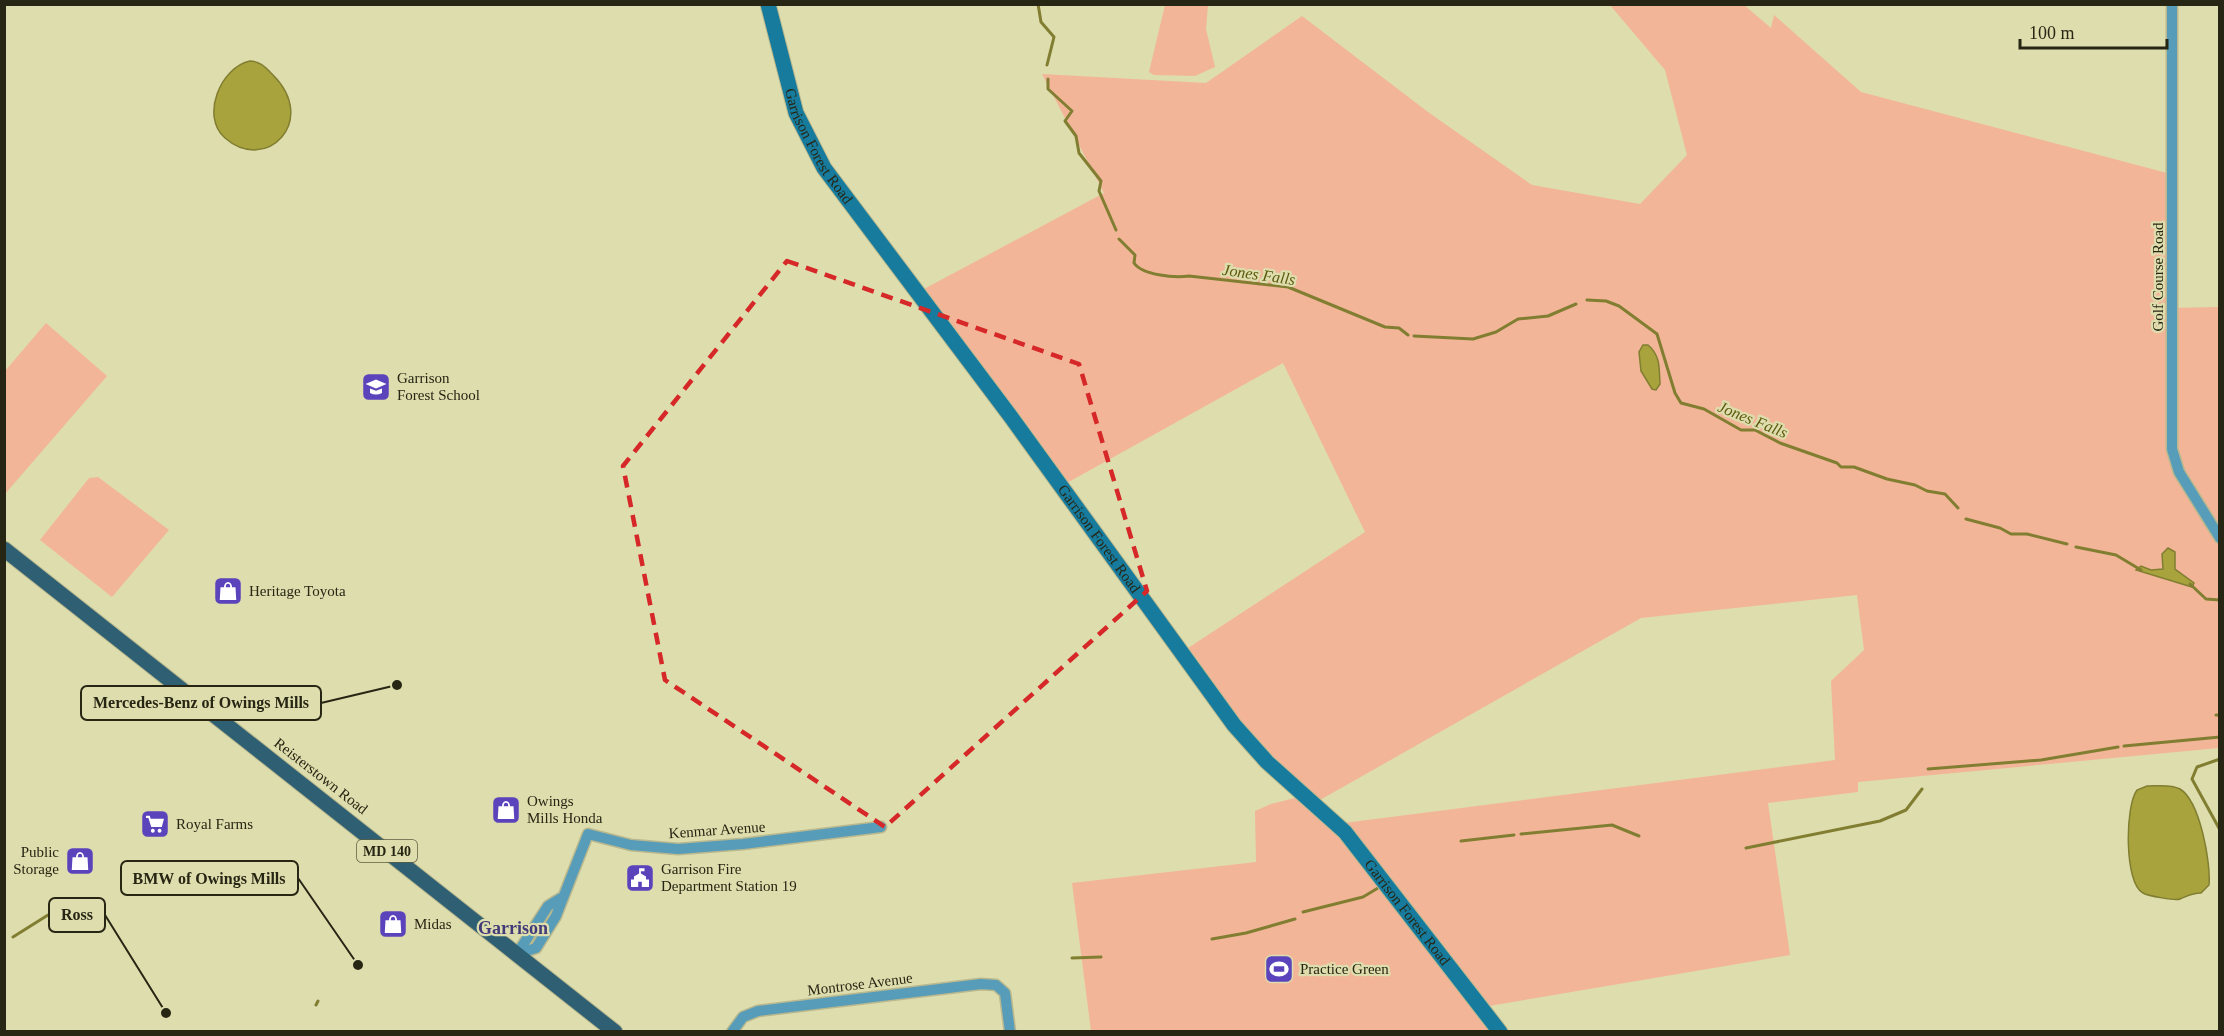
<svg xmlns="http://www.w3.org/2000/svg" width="2224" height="1036" font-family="'Times New Roman',serif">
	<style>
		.green { fill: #f2b598; fill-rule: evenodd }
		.water { fill: #a8a33d; stroke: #817e31; stroke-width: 1.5 }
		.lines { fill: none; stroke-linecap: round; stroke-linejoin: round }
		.stream { stroke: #817e31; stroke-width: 3 }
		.street-casing { stroke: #b9b88e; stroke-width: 13 }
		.secondary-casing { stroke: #b9b88e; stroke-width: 17 }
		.primary-casing { stroke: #b9b88e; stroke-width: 17 }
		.street { stroke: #579db9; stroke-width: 10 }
		.secondary { stroke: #167b9d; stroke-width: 15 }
		.primary { stroke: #2e5f73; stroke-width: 15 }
		.marked { fill: none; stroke: #d62828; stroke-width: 4.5; stroke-dasharray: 12 8; stroke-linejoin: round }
		.labels { text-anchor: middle; stroke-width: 4.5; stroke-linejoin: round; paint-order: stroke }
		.shield { fill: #deddad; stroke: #5e5d42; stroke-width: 1.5 }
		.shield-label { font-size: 14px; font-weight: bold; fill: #272614 }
		.street-label { font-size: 15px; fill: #272614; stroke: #deddad }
		.poi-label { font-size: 15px; fill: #272614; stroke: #deddad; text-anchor: start }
		.water-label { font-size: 16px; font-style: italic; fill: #5d590c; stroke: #deddad }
		.quarter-label { font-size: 18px; font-weight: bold; fill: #423b78; stroke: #deddad }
		.leader { fill: none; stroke: #272614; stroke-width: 2 }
		.callout-dot { fill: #272614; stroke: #deddad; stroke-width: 2 }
		.callout { fill: #deddad; stroke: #272614; stroke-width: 2 }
		.callout-label { font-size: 16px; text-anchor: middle; font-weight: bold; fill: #272614 }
	</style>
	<rect width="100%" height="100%" fill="#deddad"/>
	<path class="green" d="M1165,5h43l-2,24 9,38 -20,9 -41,-1 -5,-3z
		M1610,5h134l27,23 3,-13 87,77 306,81 1,135 51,-1v441l-361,34v10l-90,11 22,152 -313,53 17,23h-403l-19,-148 184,-21 -1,-51 16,-7 40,-10 -56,-50 -70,-94 180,-118 -82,-169 -218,121 -143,-194 182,-97 -62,-119 164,9 96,-67 126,96 104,73 108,19 47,-49 -22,-85zM1857,595l7,55 -33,31 4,79 -491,63 -24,-23 321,-182z
		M46,323l61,53 -102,118v-123z
		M98,477l71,53 -57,67 -72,-57 49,-62z"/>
	<path class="water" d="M250,61c10,0 16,7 23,14 46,46 -7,99 -48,63 -25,-22 -4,-71 25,-77z
		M1643,345h5c13,11 11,24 12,39l-4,6 -4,-1 -11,-18 -2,-19z
		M2168,548l7,4v17l19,14 -2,4 -56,-17 5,-4 10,4 12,-1 -1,-15z
		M2147,786c10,0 24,-2 33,3 20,12 31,74 29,96l-8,8c-10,0 -13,3 -21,6 -4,2 -32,-3 -37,-6 -19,-10 -18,-87 -6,-103z"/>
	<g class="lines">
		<path class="stream" d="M1038,4l3,18 13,15 -7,28
			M1048,79v10l24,22 -7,10 11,15 3,17 22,28 -2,10 17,39
			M1119,239l16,16 -1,8c8,12 40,15 55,13l99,11 97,40 14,1 9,7
			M1587,300l19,1 13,5 38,28 18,59 6,10 23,6 37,21h14l25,13 57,20 4,4h13l33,12 28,6 12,6 18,3 13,14
			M1414,336l59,3 23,-7 22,-13 30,-3 28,-12
			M1966,519l34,9 11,6h16l40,10
			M2076,547l40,8 25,15
			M2190,584l16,15 14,1
			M2216,715h4
			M2124,746l96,-9
			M2220,759l-23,8 -5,12 28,51
			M1928,769l113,-9 77,-13
			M1521,834l91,-9 27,11
			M1461,841l53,-6
			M1746,848l134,-27 26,-11 16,-21
			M1303,912l60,-15 15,-9
			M13,937l35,-22
			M1212,939l34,-6 49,-14
			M1072,958l29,-1
			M316,1005l2,-4"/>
		<g class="street-casing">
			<path id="street" d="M2172,4v445l7,23 41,66
				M517,954l19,-6 20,-32 32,-82 43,11 47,4 65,-5 138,-17
				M517,954l31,-48 13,-8
				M732,1032l11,-15 15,-6 223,-27 15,1 9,8 5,39"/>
		</g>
		<g class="secondary-casing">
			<g id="secondary">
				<path id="s1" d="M768,4l28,109 28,55 187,249 223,308 33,37 78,70 155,200"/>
			</g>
		</g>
		<g class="primary-casing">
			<path id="primary" d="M4,549l611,483"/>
		</g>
		<use href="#street" class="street"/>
		<use href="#secondary" class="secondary"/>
		<use href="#primary" class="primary"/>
	</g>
	<path class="marked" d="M787,261l292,103 68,227 -262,236 -220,-147 -42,-214z"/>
	<defs>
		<g id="school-square" transform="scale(1.5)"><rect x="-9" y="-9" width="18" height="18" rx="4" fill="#5b43bc" stroke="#deddad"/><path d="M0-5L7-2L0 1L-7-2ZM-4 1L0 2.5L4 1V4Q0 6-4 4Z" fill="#fff"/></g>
		<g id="shop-square" transform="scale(1.5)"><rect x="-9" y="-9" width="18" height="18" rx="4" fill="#5b43bc" stroke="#deddad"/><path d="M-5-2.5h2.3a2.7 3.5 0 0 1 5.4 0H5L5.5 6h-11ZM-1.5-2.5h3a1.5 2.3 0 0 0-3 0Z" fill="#fff"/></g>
		<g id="supermarket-square" transform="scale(1.5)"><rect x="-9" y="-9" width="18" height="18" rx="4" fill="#5b43bc" stroke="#deddad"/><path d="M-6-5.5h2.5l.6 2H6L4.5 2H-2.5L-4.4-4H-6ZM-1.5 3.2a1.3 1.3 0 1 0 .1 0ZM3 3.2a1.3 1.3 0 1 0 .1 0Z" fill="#fff"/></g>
		<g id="civic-square" transform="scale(1.5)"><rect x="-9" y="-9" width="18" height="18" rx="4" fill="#5b43bc" stroke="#deddad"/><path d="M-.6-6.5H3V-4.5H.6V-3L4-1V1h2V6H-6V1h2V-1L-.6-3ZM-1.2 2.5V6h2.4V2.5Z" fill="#fff"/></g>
		<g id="stadium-square" transform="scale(1.5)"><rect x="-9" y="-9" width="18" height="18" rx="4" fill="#5b43bc" stroke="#deddad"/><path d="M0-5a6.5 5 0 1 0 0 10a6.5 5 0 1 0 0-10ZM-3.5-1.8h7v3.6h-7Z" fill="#fff"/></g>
	</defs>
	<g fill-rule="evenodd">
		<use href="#school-square" x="376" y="387"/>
		<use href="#shop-square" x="228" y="591"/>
		<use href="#shop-square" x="506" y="810"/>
		<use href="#supermarket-square" x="155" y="824"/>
		<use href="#shop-square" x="80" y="861"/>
		<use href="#civic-square" x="640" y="878"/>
		<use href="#shop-square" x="393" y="924"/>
		<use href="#stadium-square" x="1279" y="969"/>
	</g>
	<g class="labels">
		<rect class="shield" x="357" y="840" width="60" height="22" rx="4.5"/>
		<g class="shield-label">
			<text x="387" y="856">MD 140</text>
		</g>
		<g class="street-label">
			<text dy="5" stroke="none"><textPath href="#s1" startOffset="152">Garrison Forest Road</textPath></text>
			<text transform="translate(2158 277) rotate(-90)" y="5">Golf Course Road</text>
			<text dy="5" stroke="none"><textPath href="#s1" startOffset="636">Garrison Forest Road</textPath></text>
			<text transform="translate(321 776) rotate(38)" y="5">Reisterstown Road</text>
			<text transform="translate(717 830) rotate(-4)" y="5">Kenmar Avenue</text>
			<text dy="5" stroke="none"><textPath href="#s1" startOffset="1122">Garrison Forest Road</textPath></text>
			<text transform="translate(860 984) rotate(-7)" y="5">Montrose Avenue</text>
		</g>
		<g class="poi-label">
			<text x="397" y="383">Garrison<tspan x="397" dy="17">Forest School</tspan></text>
			<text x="249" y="596">Heritage Toyota</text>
			<text x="527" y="806">Owings<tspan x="527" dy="17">Mills Honda</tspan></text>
			<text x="176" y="829">Royal Farms</text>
			<text x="59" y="857" text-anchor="end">Public<tspan x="59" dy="17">Storage</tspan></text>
			<text x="661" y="874">Garrison Fire<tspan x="661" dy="17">Department Station 19</tspan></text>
			<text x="414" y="929">Midas</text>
			<text x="1300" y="974">Practice Green</text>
		</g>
		<g class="water-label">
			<text transform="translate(1259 274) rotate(8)" y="6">Jones Falls</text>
			<text transform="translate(1753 419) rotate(22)" y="6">Jones Falls</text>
		</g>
		<g class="quarter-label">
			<text x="513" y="934">Garrison</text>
		</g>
	</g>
	<path class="leader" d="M397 685L321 703M358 965L298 878M166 1013L105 915"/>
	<g class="callout-dot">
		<circle cx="397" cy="685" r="6"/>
		<circle cx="358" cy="965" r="6"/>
		<circle cx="166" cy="1013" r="6"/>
	</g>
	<g class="callout">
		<rect x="81" y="686" width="240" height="34" rx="6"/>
		<rect x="121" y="861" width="177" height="34" rx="6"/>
		<rect x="49" y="898" width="56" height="34" rx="6"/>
	</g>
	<g class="callout-label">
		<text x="201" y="708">Mercedes-Benz of Owings Mills</text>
		<text x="209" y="884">BMW of Owings Mills</text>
		<text x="77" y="920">Ross</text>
	</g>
	<rect width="2224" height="1036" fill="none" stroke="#272614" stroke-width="12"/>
	<path d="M2020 39v9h147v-9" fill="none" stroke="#272614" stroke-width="3"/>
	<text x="2029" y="39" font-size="18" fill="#272614" stroke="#deddad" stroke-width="4.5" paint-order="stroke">100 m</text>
</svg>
